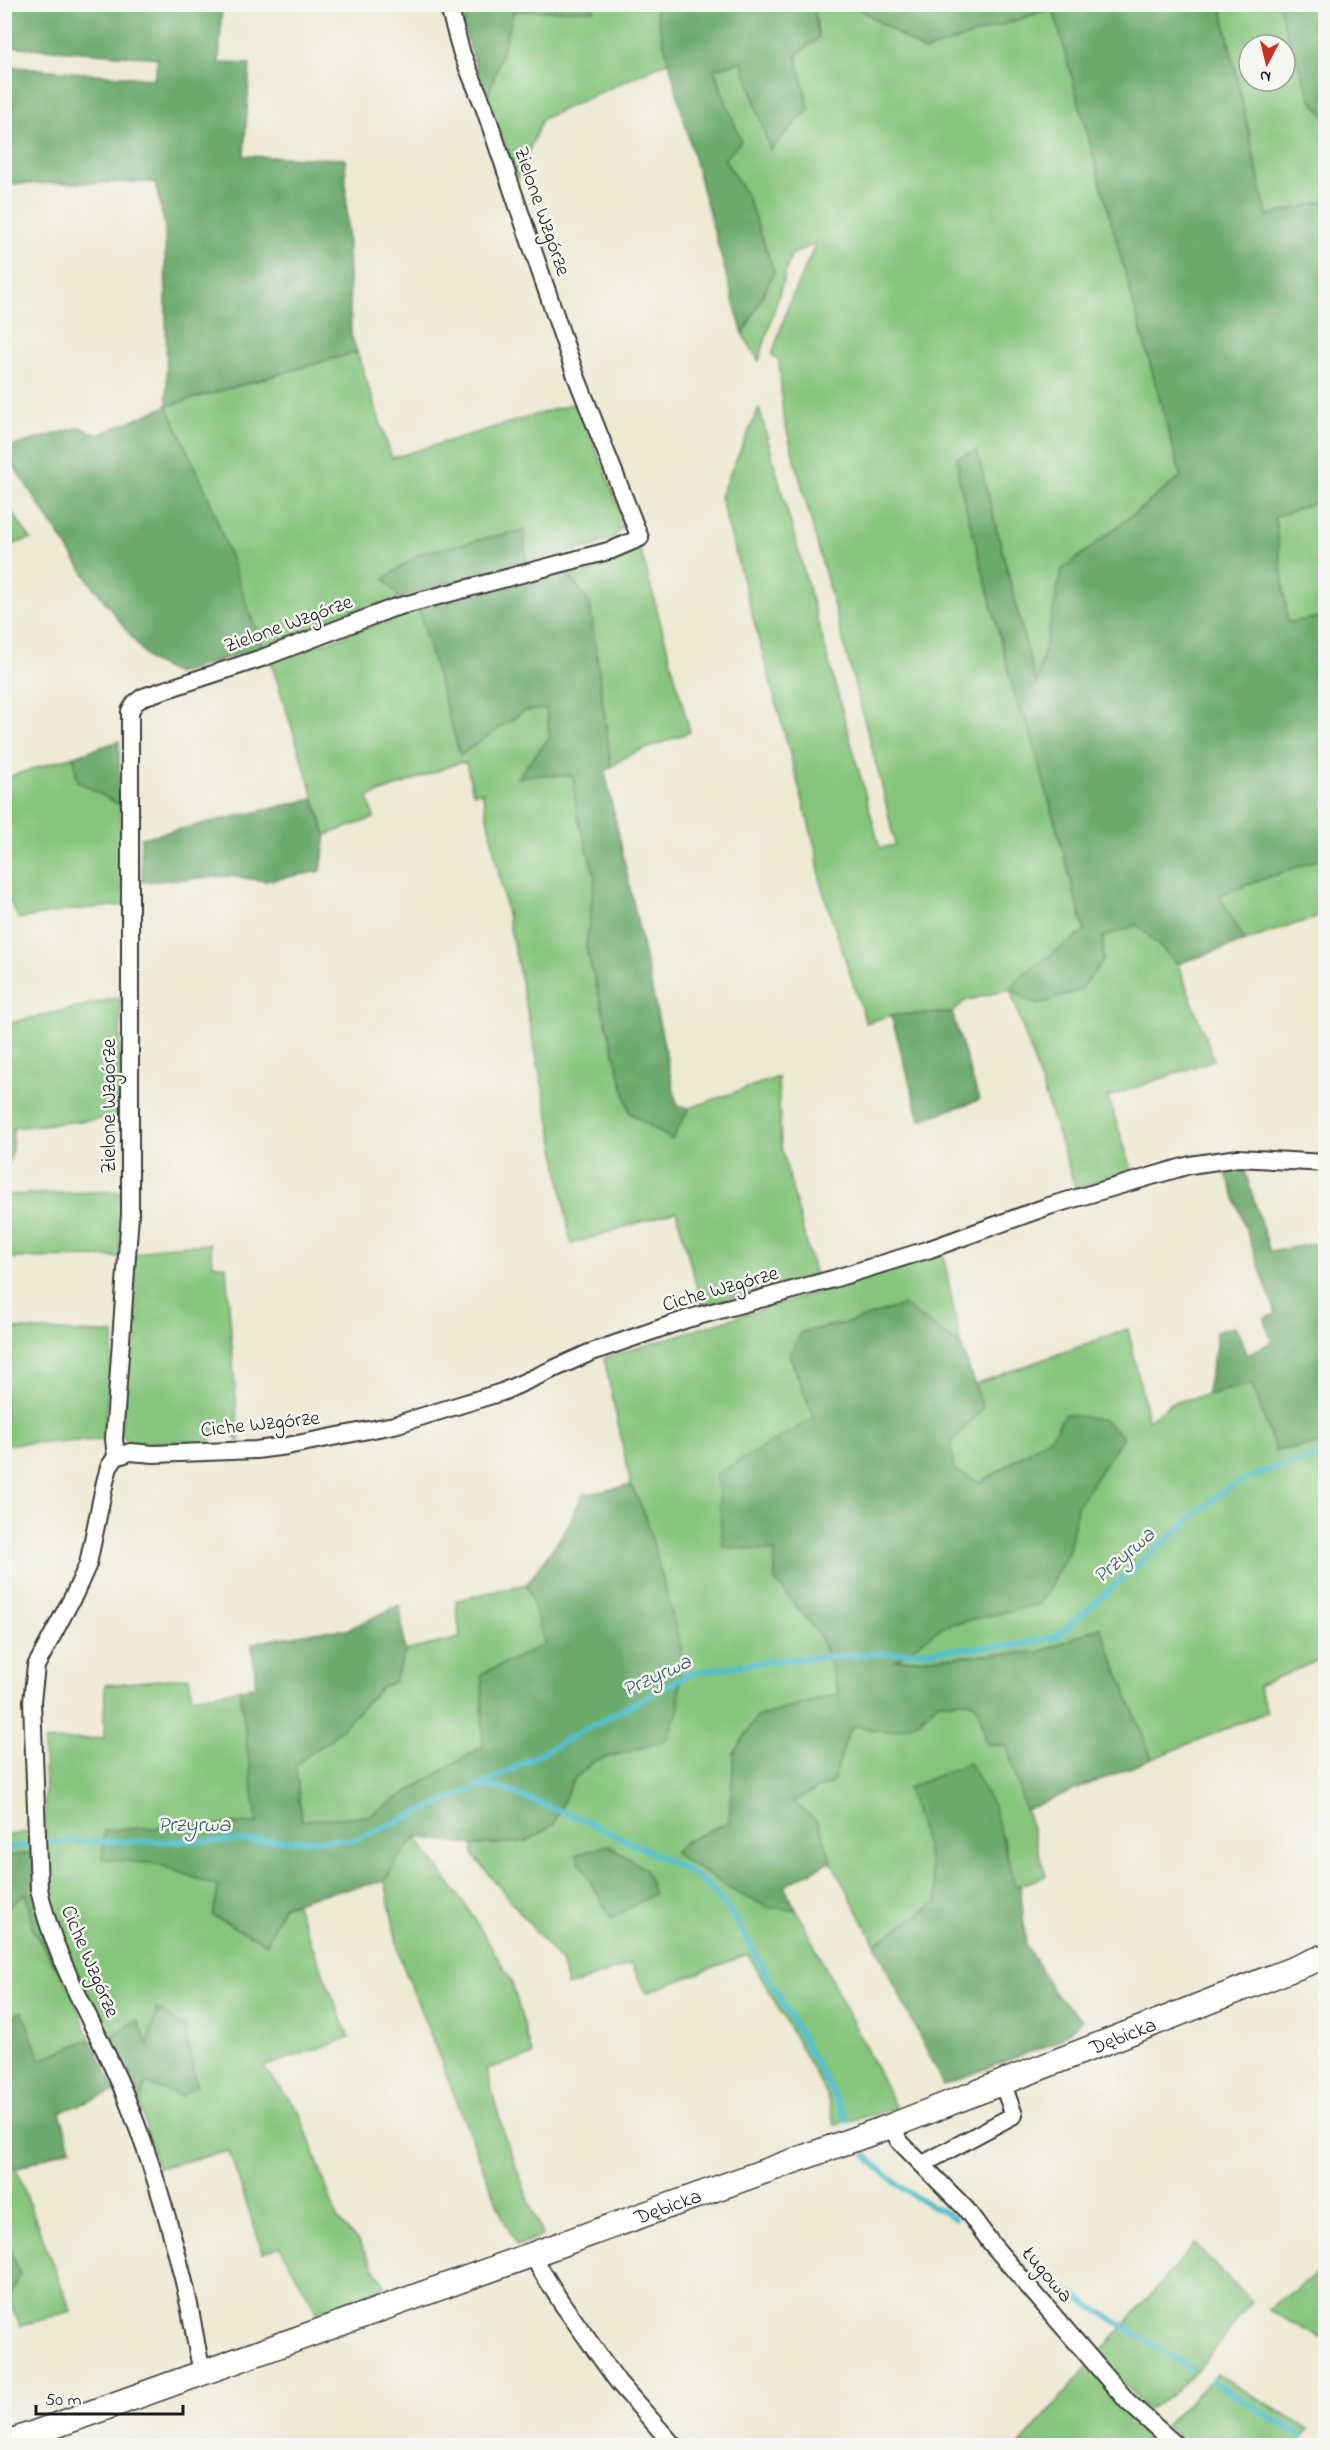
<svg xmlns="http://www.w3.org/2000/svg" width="1330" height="2450" font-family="'Indie Flower',sans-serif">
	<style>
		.green { fill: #85c57c; stroke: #50704c; stroke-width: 1.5; fill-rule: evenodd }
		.forest { fill: #6caa6c; stroke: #446344; stroke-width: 1.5 }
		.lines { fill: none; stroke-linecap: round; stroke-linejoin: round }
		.stream { stroke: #54c0cd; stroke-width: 6 }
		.street-casing { stroke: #3c3b37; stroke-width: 20 }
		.secondary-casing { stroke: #3c3b37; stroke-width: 27 }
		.street { stroke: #fff; stroke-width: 16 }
		.secondary { stroke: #fff; stroke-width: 24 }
		.labels { text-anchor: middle; stroke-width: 5; stroke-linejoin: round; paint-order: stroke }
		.street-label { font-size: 21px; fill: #1c1c1c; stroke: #f6f6f2 }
		.water-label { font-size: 22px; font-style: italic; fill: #325e63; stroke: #f6f6f2 }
	</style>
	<rect width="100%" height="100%" fill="#f6f6f2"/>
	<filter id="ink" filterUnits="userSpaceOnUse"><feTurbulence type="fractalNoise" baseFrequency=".0167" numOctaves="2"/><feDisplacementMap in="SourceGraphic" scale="12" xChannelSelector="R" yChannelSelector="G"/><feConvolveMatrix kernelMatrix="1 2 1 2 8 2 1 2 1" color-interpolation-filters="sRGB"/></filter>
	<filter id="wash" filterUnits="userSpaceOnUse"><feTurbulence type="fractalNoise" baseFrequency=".008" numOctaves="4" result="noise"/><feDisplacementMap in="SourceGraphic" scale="24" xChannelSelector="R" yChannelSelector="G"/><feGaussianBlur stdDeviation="1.35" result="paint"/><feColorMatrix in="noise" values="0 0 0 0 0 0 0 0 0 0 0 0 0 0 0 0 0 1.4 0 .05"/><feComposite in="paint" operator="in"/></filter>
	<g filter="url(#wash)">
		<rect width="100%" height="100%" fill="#eee9d3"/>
		<path class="green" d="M457,5h14l-8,21 -7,-18z
			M595,5h59l15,56 -127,58 -24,60 -31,-79 27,-89 79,-1z
			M813,5h41l70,46 129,-43 128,469 -119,93 -25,118 -60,-237 -20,6 2,23 61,234 9,13 56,205 -63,43 81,-14v-24l34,-13 41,40 36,96 -106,37 25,75 -57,17 -66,-200 -45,12 -13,12 -61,2 -25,8 -45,-138 -5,-35 -96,-354 39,-88 121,440 15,-3 -12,-55 -100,-374 -4,-56 -7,-5 18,-54 26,-58 -25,12 -32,106 -16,-26 31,-63 -27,-76 -23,-37 -11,-90 29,-8 28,89 39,-41 -13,-55 23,-16z
			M1221,5h59l3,18 29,78 13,15v85l-58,15zM1249,45h36v36h-36z
			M357,352l35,106 183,-55 5,6 45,113 -10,15 -20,9 -69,15 -3,-31 -123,68 -138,49 -53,-149 -42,-92z
			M1325,499v117l-37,8 -13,-107z
			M4,502h1l26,37 -26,7z
			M640,547l50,185 -61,23 -18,12 -21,-163 -24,-33z
			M418,609l42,146 64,-44 22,-3 4,29 -33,41 15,-3 41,1 4,37 18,63 -9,71 44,166 42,26 17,-31 89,-31 3,69 34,130 -113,30 -26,-95 -105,33 -17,-102 -72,-350 -9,1 -7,-30h-7l-91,34 6,21 -48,17 -55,-173z
			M74,756l3,25 43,24 4,100 -53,5 -52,9 -14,-27 -1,-114z
			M1325,857v57l-80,27 -26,-46z
			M121,997l-2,120 -106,11 -1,23 -7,24v-151z
			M121,1191l-1,66 -115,1 -1,-63z
			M210,1244l3,20 13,2 13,176 -11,-11h-13l-5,11 -79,1 -10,-8 11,-170 4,-10 23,-8z
			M943,1253l18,93 -58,-41 -52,17 -49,10 -13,22 26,64 -97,56 5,72 52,5v29l46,57 18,57 -82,23 -23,36 -4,69 -44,19 84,67 26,1 100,199 -61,17 -9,-32 -78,-139 -102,39 -15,-29 -64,23 -5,-24 -89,-108v-10l53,-3 28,-18 19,-44 21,-19 72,-20 15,-93 -35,-131 -15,-32 -27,-127z
			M4,1328l110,6 -11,106 -98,4z
			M1128,1329l20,91 24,-17 80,-19 24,67 49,-8v232l-6,-15 -61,26 9,26 -115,47 -52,-132 -60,25 -145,8 48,-34 97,-22 29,-53 8,-45 46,-69 -58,-23 -13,22 -71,47 -28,-14 -2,-25 32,-37 -8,-23z
			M527,1584l18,60 -63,30 1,72 -114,70 -68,5 -5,-57 35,-25 51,-52 12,-5 11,-31 55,-13 -4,-38z
			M189,1677l3,20 48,-8 17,134 -152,7 -3,28 57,6 59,23 48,56 17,-37 12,-3 54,135 -86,29 36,44 39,109 19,20 29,47 -69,25 -37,-66 -17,7 -34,-102 -72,17 -17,-63 6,-22 34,13 -23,-88 -9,38 -11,-26 -27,17 -48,-95 -14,-42 -2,-31 -2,-128 60,-3 1,-53z
			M969,1701l9,6 9,37 20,2 39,130 -31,11 -12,-51 -95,-48 17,55 13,58 -63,43 -44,-83 -12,-38 -27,-22 41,-19 15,-49 8,-8 16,5 47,-8 19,-20z
			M26,1832l5,2v19l-26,4v-21z
			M416,1837l53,73 42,70 22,76 -47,13 19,69 37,97 -25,11 -14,-28 -103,-260 -15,-77 11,-20z
			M26,1893l7,37 39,63 18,46 -50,21 -18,-49 -17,10v-112z
			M4,2160l12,9 55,142 -51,15 -11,-27 11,-24 -15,-40z
			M1195,2244l56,57c-24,32 -66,95 -104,108l-50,-53z
			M1325,2267v73l-57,-30z
			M1087,2367l80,79h-148z
			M1217,2374l91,55 -11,16 -106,1 -26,-20z"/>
		<path class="forest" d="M5,4l217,1 -3,58 31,1 -6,92 101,3 6,176 6,17 -190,54 42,92 53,149 -85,27 -27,-13 -60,-79 -85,-129v-5l75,-21 18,8 69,-29 -2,-180 -10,-44 -151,2 1,-118 149,13 4,-21 -153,-12z
			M471,5h124l-1,5 -80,1 -27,89 -24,-74z
			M654,5h159l6,33 -23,17 13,54 -39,41 -28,-89 -28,8 27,72 -17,18 23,37 27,76 -31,63 -44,-158z
			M854,5h367l46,211 58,-15v298l-50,18 13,106 37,-7v241l-106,38 26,46 -67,23 -41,-39 -34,12v24l-23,29 -43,15 -27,-16 12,-14 63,-44 -56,-204 -9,-13 -61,-234 -2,-23 20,-6 59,235 26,-116 119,-93 -128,-469 -129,43z
			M1280,5h45v111l-13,-15 -29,-78z
			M524,530l2,31 -126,37 -16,-19 37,-26z
			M566,571l24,33 21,163 -6,5 72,333 12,3 -17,32 -42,-27 -44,-166 9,-71 -18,-63 -4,-37 -41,-1 -15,3 33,-41 -4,-28 -22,2 -64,44 -42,-146z
			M119,741l1,64 -43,-24 -3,-25z
			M313,799l13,36 -5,36 -56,10 -35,-5 -88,6 -1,-44z
			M952,1013l27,87 -59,20 -29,-105z
			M1225,1170l20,1 25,81 55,-11v202l-49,8 -24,-67 -46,11 10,-49v-14l19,-6 13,29 23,-13 -6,-24 11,-4z
			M903,1305l58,41 22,61 -32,37 3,26 27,13 71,-47 13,-22 39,6 19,17 -46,69 -8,45 -29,53 -97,22 -47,34 144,-8 60,-25 52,132 -127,51 -18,-64 -20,-2 -9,-37 -9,-6 -31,1c-28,29 -43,35 -82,23l-8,8 -15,49 -40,19 26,22 12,38 -47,25 12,23 -26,-1 -33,-15 -63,-40 9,-10 46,-21 5,-69 23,-36 82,-23 -18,-57 -46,-57v-29l-52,-4 -6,-73 97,-56 -25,-64 13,-22 49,-10z
			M631,1485l15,32 35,131 -2,60 -13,33 -72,20 -21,19 -19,44 -28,18 -53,3 -57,-8 -20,24 -11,20 -71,15 -31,10 -16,38 -54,-28 5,-29 -59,-23 -57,-5 3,-29 152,-7 -17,-134 16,-3 -4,-43 69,-12 26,-1 53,-25 5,46 -11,31 -12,5 -51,52 -35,25 5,56 68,-4 114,-70 -1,-72 63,-30 -18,-60 37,-51 19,-38z
			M969,1763l25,45 21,78 5,-2 6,61 28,48 29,27 -27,22 -113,43 -68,-141 63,-43 -13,-58 -17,-55z
			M608,1845l37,24 9,25 -43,25 -35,-64z
			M31,1853l27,117 -25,-40 -7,-37 -21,16v-52z
			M157,2008l28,21 12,57 -16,10 -35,-13 -6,22 -30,-68 27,-17 11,25z
			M22,2011l18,49 50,-21 26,52 -56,21 11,36 -55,21 -11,-9v-139z
			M4,2235l16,40 -11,24 -4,-9z"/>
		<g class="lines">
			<path class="stream" d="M480,1786l21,2 85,33 103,50 21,16 27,34 111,200
				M4,1848l49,-6 301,-2 126,-54 211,-113 78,-12 248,-16 40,-9 161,-141c38,-25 64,-29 108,-39
				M866,2155c27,31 54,45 89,63
				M1051,2281l140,87
				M1212,2381l89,55"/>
		</g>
	</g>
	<g filter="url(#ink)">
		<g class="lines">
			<g class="street-casing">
				<path id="street" d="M116,1457l-2,-18 16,-225v-503l5,-8 8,-6 119,-39 131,-50 219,-58 28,-12 -64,-162 -92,-269 -22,-53 -14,-50
					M891,2126l8,15 67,68 25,34 137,159 49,44
					M923,2164l91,-49 -12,-33
					M531,2254l30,48 57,80 56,64
					M202,2372c-7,-31 -11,-63 -19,-94 -15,-62 -34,-124 -58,-183 -28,-69 -71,-133 -86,-206l-7,-188 4,-35 39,-73 13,-29 17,-82 4,-15 7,-10 14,-5 24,2 102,-4 31,-4 107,-21 108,-33 87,-39 98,-34 146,-40 97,-30 119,-43 141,-41 48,-7 88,5"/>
			</g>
			<g class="secondary-casing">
				<g id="secondary">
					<path id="s1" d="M4,2444l887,-318 435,-170"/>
				</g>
			</g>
			<use href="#street" class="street"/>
			<use href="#secondary" class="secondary"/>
		</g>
	</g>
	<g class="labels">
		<g class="street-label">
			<text transform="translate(543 211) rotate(71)" y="7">Zielone Wzgórze</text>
			<text transform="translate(288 623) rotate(-20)" y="7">Zielone Wzgórze</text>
			<text transform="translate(108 1106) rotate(-90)" y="7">Zielone Wzgórze</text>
			<text transform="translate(720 1288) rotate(-16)" y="7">Ciche Wzgórze</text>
			<text transform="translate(260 1423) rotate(-6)" y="7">Ciche Wzgórze</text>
			<text transform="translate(91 1961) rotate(67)" y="7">Ciche Wzgórze</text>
			<text dy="7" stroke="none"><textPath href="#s1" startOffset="1191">Dębicka</textPath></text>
			<text dy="7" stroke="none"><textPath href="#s1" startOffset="705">Dębicka</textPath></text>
			<text transform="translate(1048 2274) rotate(49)" y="7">Ługowa</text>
		</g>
		<g class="water-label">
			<text transform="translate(1123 1554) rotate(-41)" y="8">Przyrwa</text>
			<text transform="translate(656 1674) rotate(-25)" y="8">Przyrwa</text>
			<text x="194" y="1831">Przyrwa</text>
		</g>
	</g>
	<rect width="1330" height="2450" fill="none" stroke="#f6f6f2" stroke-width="24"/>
	<g transform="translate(1267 63) rotate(187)"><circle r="28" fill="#f6f6f2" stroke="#9f9f9c" stroke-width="1.5"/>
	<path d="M0-4.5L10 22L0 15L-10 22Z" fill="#c8321e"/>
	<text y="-9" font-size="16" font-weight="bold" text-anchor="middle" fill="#1c1c1c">N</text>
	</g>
	<path d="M36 2405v9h147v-9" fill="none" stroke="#1c1c1c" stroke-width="3"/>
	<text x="45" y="2405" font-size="18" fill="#1c1c1c" stroke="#f6f6f2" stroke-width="4.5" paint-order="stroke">50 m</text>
</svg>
